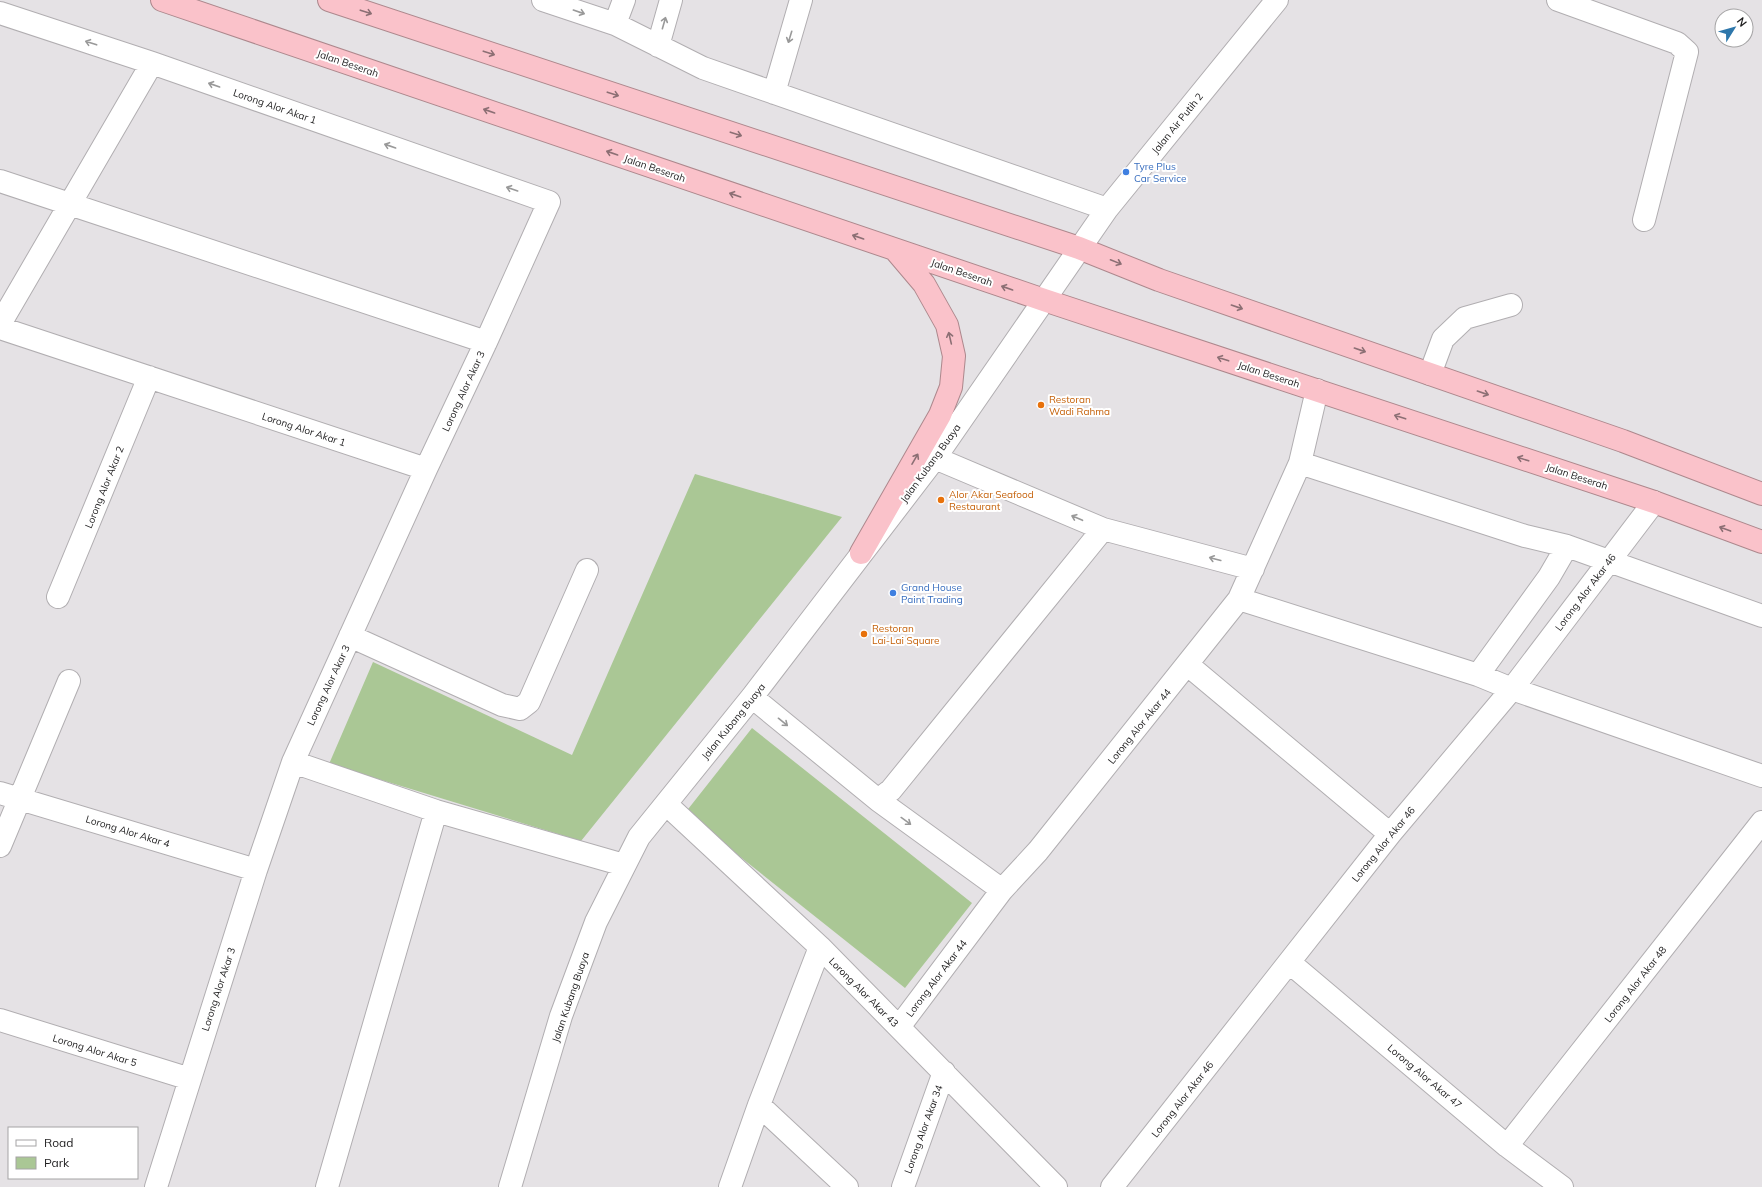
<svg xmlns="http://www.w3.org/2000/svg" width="1762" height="1187" font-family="Mulish,sans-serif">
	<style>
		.green { fill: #aac795 }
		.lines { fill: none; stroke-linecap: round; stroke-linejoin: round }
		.minor-casing { stroke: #b1aeb1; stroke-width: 24 }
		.highway-casing { stroke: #ad888d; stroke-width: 24 }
		.minor { stroke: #fff; stroke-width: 22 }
		.highway { stroke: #fac2ca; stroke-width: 22 }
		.oneway { stroke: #8c6f74 }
		.oneway2 { stroke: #999 }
		.shop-dot { fill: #3f7fe0; stroke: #fff; stroke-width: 1.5 }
		.food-dot { fill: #e8710a; stroke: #fff; stroke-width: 1.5 }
		.labels { text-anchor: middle; stroke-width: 4; stroke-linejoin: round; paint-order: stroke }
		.street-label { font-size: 10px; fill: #1d1c1d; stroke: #fff }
		.shop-label { font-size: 10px; fill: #366cbe; stroke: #fff; text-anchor: start }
		.food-label { font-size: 10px; fill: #c56008; stroke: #fff; text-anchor: start }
	</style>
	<rect width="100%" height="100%" fill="#e5e2e5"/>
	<path class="green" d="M695,474l147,43 -261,324 -252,-77 44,-102 199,93z
		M752,728l220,175 -67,85 -220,-175z"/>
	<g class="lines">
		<g class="minor-casing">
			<path id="minor" d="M543,0l72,24 88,44 404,141
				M1558,0l119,43 10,9 -43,168
				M0,13l152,50 397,139 -63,140 -60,127 -133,293 -37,108 -100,317
				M615,24l9,-24
				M658,46l13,-46
				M774,93l27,-93
				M0,181l486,161
				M0,324l152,-261
				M0,328l426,141
				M1430,374l13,-35 22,-21 46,-13
				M935,458l168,71 150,40
				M1300,463l225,73 42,10 195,70
				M58,597l91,-220
				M1239,599l239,76 34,14 250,87
				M350,636l152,69 18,4 9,-7 58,-132
				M1188,665l202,169
				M1478,675l71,-98 18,-31
				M752,697l126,103 124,90
				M293,762l143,49 188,54
				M0,793l256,77
				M878,800l13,-10 212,-261
				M666,804l154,143 236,240
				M0,846l69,-165
				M1290,963l217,183 55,41
				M0,1020l190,59
				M899,1027l103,-137 36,-39 201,-252 61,-136 17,-73
				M759,1105l88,82
				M1507,1146l255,-324
				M327,1187l109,-376
				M510,1187l51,-171 35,-94 43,-85 113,-140 183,-239 172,-249 170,-209
				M730,1187l29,-82 61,-158
				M903,1187l41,-115
				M1112,1187l278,-353 122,-145 142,-187"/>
		</g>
		<g class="highway-casing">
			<path id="highway" d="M162,0l882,300 610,202 108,40
				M329,0l750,248 80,32 464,161 139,53
				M861,553l79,-138 11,-28 3,-31 -7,-31 -23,-41 -28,-33"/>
		</g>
		<use href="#minor" class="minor"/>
		<use href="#highway" class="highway"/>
	</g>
	<defs><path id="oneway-shaft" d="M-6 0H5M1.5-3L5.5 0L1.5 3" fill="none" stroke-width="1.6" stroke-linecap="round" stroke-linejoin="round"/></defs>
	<g class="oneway">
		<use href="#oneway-shaft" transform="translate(366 12) rotate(18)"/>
		<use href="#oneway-shaft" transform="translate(489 53) rotate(18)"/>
		<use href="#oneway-shaft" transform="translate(613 94) rotate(18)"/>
		<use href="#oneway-shaft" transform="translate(489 111) rotate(-161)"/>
		<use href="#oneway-shaft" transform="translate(736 134) rotate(18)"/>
		<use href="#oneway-shaft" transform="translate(612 153) rotate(-161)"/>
		<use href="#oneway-shaft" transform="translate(735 195) rotate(-161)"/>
		<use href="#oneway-shaft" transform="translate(858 237) rotate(-161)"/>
		<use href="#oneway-shaft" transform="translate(1116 262) rotate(22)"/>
		<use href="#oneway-shaft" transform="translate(1007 288) rotate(-161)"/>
		<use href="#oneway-shaft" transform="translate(1237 307) rotate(19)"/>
		<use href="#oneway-shaft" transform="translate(950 338) rotate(-103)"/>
		<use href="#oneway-shaft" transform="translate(1360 350) rotate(19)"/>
		<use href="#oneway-shaft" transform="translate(1223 359) rotate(-162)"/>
		<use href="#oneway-shaft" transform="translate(1483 393) rotate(19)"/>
		<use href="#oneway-shaft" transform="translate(1400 417) rotate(-162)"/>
		<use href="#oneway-shaft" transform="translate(915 459) rotate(-60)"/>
		<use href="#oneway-shaft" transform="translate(1523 459) rotate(-162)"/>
		<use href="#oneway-shaft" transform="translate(1725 529) rotate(-160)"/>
	</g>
	<g class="oneway2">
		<use href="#oneway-shaft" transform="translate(579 12) rotate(19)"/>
		<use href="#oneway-shaft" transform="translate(664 23) rotate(-74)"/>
		<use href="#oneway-shaft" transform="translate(790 37) rotate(107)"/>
		<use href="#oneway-shaft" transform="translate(91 43) rotate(-162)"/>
		<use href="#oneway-shaft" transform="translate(214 85) rotate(-161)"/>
		<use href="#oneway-shaft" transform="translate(390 146) rotate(-161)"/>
		<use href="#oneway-shaft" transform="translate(512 189) rotate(-161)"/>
		<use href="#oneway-shaft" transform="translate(1077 518) rotate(-157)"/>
		<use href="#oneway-shaft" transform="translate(1215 559) rotate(-165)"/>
		<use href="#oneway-shaft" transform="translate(783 722) rotate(39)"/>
		<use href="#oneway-shaft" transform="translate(906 821) rotate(36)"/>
	</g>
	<g class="shop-dot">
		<circle cx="1126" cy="172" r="4"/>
		<circle cx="893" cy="593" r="4"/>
	</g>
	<g class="food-dot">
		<circle cx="1041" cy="405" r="4"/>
		<circle cx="941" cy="500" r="4"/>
		<circle cx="864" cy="634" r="4"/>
	</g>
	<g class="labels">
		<g class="street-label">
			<text transform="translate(348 63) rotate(19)" y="4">Jalan Beserah</text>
			<text transform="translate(275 106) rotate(19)" y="4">Lorong Alor Akar 1</text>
			<text transform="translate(1177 123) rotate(-51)" y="4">Jalan Air Putih 2</text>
			<text transform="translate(655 168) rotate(19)" y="4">Jalan Beserah</text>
			<text transform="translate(962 272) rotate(19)" y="4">Jalan Beserah</text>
			<text transform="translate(1269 374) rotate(18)" y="4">Jalan Beserah</text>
			<text transform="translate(463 391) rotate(-65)" y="4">Lorong Alor Akar 3</text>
			<text transform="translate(304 429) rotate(18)" y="4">Lorong Alor Akar 1</text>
			<text transform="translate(930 463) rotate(-54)" y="4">Jalan Kubang Buaya</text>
			<text transform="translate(1577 476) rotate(18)" y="4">Jalan Beserah</text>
			<text transform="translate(104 487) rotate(-68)" y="4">Lorong Alor Akar 2</text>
			<text transform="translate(1585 592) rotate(-53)" y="4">Lorong Alor Akar 46</text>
			<text transform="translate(328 685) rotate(-65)" y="4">Lorong Alor Akar 3</text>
			<text transform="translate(733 721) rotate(-51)" y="4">Jalan Kubang Buaya</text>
			<text transform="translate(1139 726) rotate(-51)" y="4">Lorong Alor Akar 44</text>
			<text transform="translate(128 831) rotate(17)" y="4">Lorong Alor Akar 4</text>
			<text transform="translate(1383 844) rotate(-51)" y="4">Lorong Alor Akar 46</text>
			<text transform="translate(936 978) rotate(-53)" y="4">Lorong Alor Akar 44</text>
			<text transform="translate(1635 984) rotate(-52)" y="4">Lorong Alor Akar 48</text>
			<text transform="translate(218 989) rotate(-72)" y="4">Lorong Alor Akar 3</text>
			<text transform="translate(864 992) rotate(45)" y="4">Lorong Alor Akar 43</text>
			<text transform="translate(570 997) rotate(-71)" y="4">Jalan Kubang Buaya</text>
			<text transform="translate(95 1050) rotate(17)" y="4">Lorong Alor Akar 5</text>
			<text transform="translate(1425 1076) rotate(40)" y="4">Lorong Alor Akar 47</text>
			<text transform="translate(1182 1099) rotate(-52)" y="4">Lorong Alor Akar 46</text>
			<text transform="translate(923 1129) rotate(-70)" y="4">Lorong Alor Akar 34</text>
		</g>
		<g class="shop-label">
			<text x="1134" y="170">Tyre Plus<tspan x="1134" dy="12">Car Service</tspan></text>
			<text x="901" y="591">Grand House<tspan x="901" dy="12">Paint Trading</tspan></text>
		</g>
		<g class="food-label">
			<text x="1049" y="403">Restoran<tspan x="1049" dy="12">Wadi Rahma</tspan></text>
			<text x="949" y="498">Alor Akar Seafood<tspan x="949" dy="12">Restaurant</tspan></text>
			<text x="872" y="632">Restoran<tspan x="872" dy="12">Lai-Lai Square</tspan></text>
		</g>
	</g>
	<rect x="8" y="1127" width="130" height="52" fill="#ffffff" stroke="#a5a4a5"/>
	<rect x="16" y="1140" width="20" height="6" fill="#ffffff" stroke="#a5a4a5"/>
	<text x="44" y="1147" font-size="12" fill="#1d1c1d">Road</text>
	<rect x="16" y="1157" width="20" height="12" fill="#aac795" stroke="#a5a4a5"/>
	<text x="44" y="1167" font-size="12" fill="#1d1c1d">Park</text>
	<g transform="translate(1734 28) rotate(53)"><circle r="19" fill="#ffffff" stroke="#a5a4a5"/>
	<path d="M0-3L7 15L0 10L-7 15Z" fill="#2e77ab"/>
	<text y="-6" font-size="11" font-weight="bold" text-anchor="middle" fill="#1d1c1d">N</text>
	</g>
</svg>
